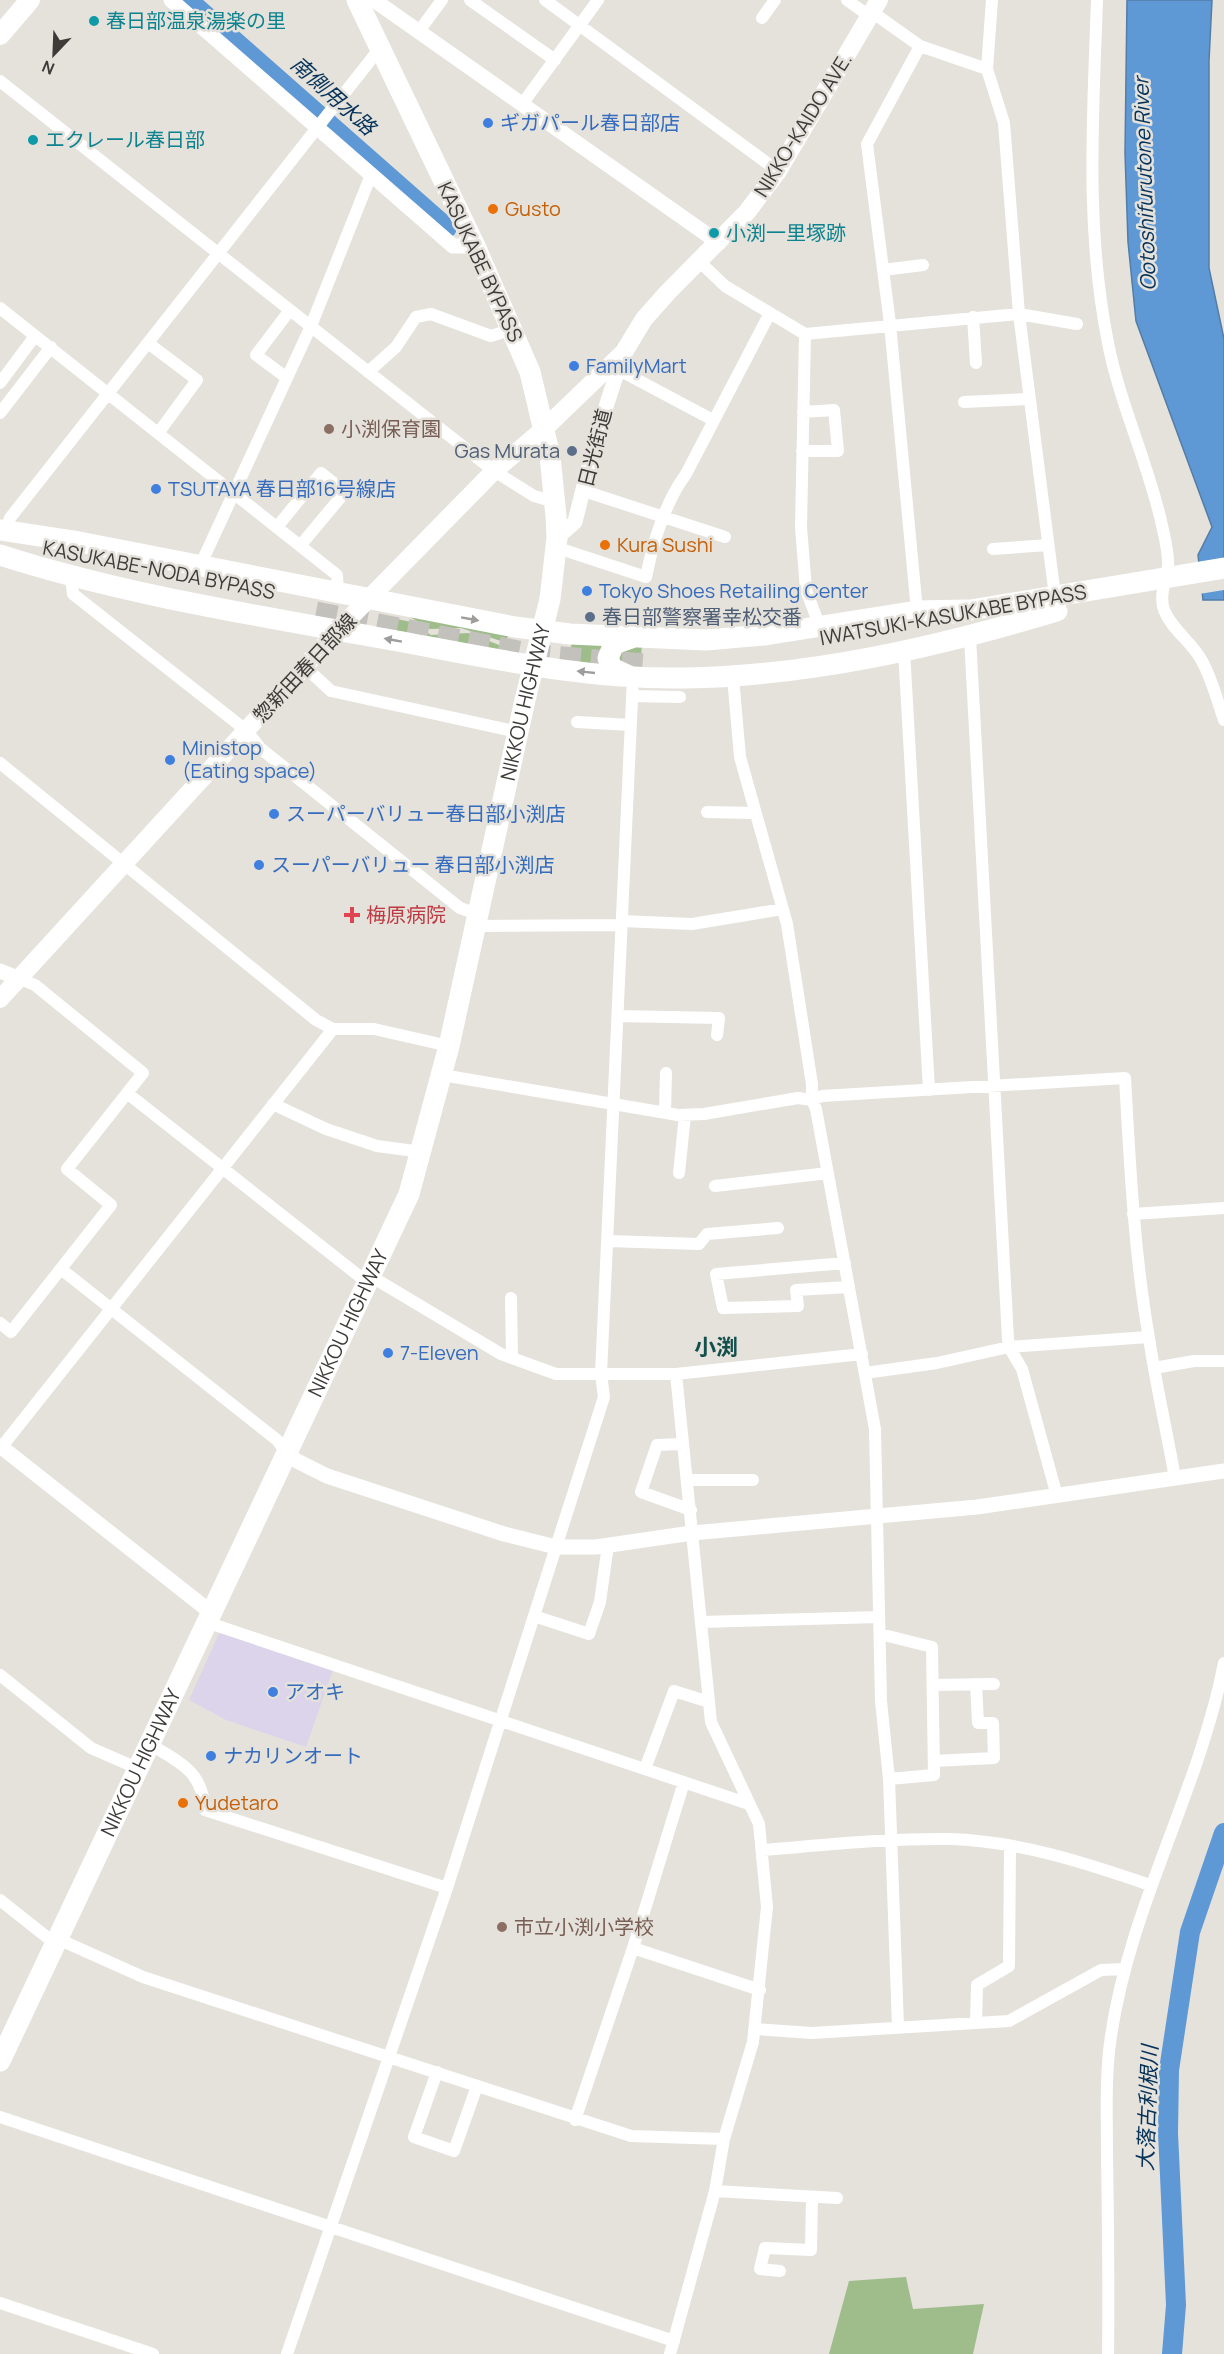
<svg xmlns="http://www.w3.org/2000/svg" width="1224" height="2354" font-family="Manrope,'Noto Sans JP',sans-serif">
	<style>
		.commercial { fill: #dbd4ea }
		.green { fill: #9fbc8b }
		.water { fill: #5f99d5; stroke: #547da6; stroke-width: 1.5 }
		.pier { fill: #e5e2dc }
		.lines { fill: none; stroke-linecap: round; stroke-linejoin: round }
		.river { stroke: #5f99d5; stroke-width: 20 }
		.trunk-tunnel { stroke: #c3c1bb; stroke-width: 21; stroke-dasharray: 21 10; stroke-linecap: butt }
		.minor { stroke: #fff; stroke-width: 12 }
		.tertiary { stroke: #fff; stroke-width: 15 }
		.secondary { stroke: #fff; stroke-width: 18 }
		.primary { stroke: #fff; stroke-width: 20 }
		.trunk { stroke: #fff; stroke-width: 21 }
		.oneway { fill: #9e9d9c }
		.culture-dot { fill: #0f9aa8; stroke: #e5e2dc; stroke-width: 2 }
		.shop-dot { fill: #3f7fe0; stroke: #e5e2dc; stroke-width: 2 }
		.food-dot { fill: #e8710a; stroke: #e5e2dc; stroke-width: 2 }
		.education-dot { fill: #8d6e63; stroke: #e5e2dc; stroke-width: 2 }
		.service-dot { fill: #5c6f8a; stroke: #e5e2dc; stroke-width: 2 }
		.health-dot { fill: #e0444e; stroke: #e5e2dc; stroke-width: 2 }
		.labels { text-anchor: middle; stroke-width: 5; stroke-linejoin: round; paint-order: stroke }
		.culture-label { font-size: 20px; fill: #0d838f; stroke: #e5e2dc; text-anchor: start }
		.shop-label { font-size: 20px; fill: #366cbe; stroke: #e5e2dc; text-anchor: start }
		.street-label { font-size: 20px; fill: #3c3b38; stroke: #e5e2dc }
		.food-label { font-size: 20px; fill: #c56008; stroke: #e5e2dc; text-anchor: start }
		.education-label { font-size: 20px; fill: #785e54; stroke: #e5e2dc; text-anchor: start }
		.service-label { font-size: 20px; fill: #4e5e75; stroke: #e5e2dc; text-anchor: end }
		.health-label { font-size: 20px; fill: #be3a42; stroke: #e5e2dc; text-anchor: start }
		.water-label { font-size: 21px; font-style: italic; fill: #063259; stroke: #e5e2dc }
		.quarter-label { font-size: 22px; font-weight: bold; fill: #13504c; stroke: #e5e2dc }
	</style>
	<rect width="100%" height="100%" fill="#e5e2dc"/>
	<path class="commercial" d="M220,1631l113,39 -27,77 -80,-27 -37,-20z"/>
	<path class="green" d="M407,615l103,19 -6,8 -43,-14 -31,1z
		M392,618l19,4 20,13 37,-2 39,15 -2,8 -128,-27z
		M573,640l30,1 -4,25 -33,-4z
		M642,644l-2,26h-13l-14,-18z
		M906,2277l7,32 71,-5 -11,50h-144l20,-73z"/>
	<path class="water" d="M1127,0h85l-3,61v207l15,71v261h-21l-5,-45 14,-28 -76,-206 -8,-79 -3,-89z"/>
	<path class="pier" d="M1224,559v31l-25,4 -3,-30z"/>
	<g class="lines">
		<path class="river" d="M188,0l259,228
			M1172,2354l4,-49 -8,-172 1,-63 21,-138 34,-99"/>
		<path class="trunk-tunnel" d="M316,612l223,43 106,9"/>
		<path class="minor" d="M470,0l85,60
			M545,0l233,171
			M847,0l22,16
			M992,0l-5,69 17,54 15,191 36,282
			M1097,0c-4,117 -12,227 11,343 12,61 39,117 53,178 3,14 8,31 7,45 -2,13 -9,30 -4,44 8,20 28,32 38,51 10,18 15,39 22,59
			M872,12l48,34 67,23
			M762,18l13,-18
			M419,31l23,-31
			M0,81l494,390 40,25 21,6
			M523,103l75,-103
			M700,262l25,24 80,48 214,-20 58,10
			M883,270l40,-5
			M0,308l337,267 1,17
			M973,317l3,46
			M805,334l-4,193 5,63 14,37
			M148,343l49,37 -38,52
			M617,369l96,51
			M368,372l28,-25 20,-30 15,-3 60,22 22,-7
			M287,378l-31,-23 34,-45
			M0,383l35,-47
			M964,402l65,-3
			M0,413l51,-66
			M802,451h36l-4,-41 -31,2
			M584,491l141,46
			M277,527l44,-54 24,19 -45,54
			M6,531l4,-13 370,-470
			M993,549l55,-4
			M556,550l11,1 79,26c7,-35 18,-73 40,-103l84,-161
			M200,566l111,-240 60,-151
			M71,578l2,16 174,137 13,17 200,160 20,7
			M917,611l-27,-287 -23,-180 53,-98
			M970,637l38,702 1,8 13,22 35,127
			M904,650l25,440
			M305,667l26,24 187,41
			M733,677l7,80 47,167 25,160v16l4,9 59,320 6,272 8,78 9,247
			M632,696l48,1
			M577,722l54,3
			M0,763l316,257 17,9h41l75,17
			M707,812l47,1
			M622,921l70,3 91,-15
			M477,926l145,-1
			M618,1016l101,2 -2,17
			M442,1075l236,40 26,-1 94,-16 14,2 10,-4 303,-18c5,87 9,174 24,260 7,47 18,94 26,140
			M127,1093l241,190
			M273,1104l53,25 51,17 45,6
			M665,1113l1,-40
			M679,1173l6,-58
			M715,1186l113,-13
			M1133,1214l91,-6
			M608,1241l91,3 8,-10 71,-6
			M845,1263l-129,11 7,34 75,-2 -2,-16 53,-3
			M61,1269l216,171 10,13
			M372,1277l129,77 55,20h120l186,-20
			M511,1298l1,60
			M0,1323l11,9 100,-127 -44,-36 76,-96 -108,-88 -15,-6
			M1154,1368l40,-7h30
			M865,1373l72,-10 72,-16 139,-10
			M681,1444l-24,1 -16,47 50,18
			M0,1449l333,-420
			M689,1480h64
			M534,1616l55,18 11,-32 8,-57
			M701,1622l178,-5
			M209,1623l540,181
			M880,1634l52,13 2,128 -45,4
			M0,1675l91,73 48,21
			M933,1685l61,-1
			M151,1745c30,18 51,26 54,65l242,78
			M934,1761l60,-3 -1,-35h-15l-2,-39
			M645,1769l29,-78 35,11
			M763,1850c62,-5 125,-12 187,-11 69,2 136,24 200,46
			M0,1900l48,38 10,1 85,38 488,159 93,3
			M633,1948l127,42
			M976,2023l1,-38 32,-19 1,-119
			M756,2029l56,4 197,-12 92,-51 24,-1
			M437,2072l-23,65 40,14 23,-65
			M0,2117l674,224
			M575,2120l58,-172 51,-166
			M715,2191l122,7
			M780,2271l-20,-2 5,-21 46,2 1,-53
			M0,2303l153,51
			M287,2354l160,-466 157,-491 -3,-23 32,-697
			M670,2354l45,-163 9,-52 29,-97 14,-135 -8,-83 -48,-102 -35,-348
			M1108,2354c1,-67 0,-133 -1,-200 0,-38 -2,-80 4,-118 19,-130 88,-245 113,-373"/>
		<path class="tertiary" d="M171,0l282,246h22
			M374,0l345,243
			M557,538l18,-16 20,-81 28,-87
			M0,971l20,8
			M0,1446l213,168
			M287,1453l10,8 30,15 177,58 52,13h40l96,-14 285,-26 247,-36"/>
		<path class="secondary" d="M0,999l338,-369 156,-159 51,-43 79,-76 20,-33 24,-27 79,-80 31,-41 101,-171"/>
		<path class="primary" d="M0,35l30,-35"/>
		<g class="trunk">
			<path d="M0,530l79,12 436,85 55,7 136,6 59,-5 152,-24 50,-1"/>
			<path d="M0,555c122,39 249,59 375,82 102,18 206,43 310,41 126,-2 252,-31 372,-67"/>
			<path d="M953,613l271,-45"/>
			<path d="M629,676l-17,-8 -4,-10 6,-14 17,-6"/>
			<path id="s1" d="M0,2061l409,-867 40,-148 76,-346 25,-101 7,-61 -1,-22 -6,-60 -20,-84 -55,-126 -118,-246"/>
		</g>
	</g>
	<defs><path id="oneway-solid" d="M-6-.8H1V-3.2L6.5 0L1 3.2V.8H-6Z" transform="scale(1.5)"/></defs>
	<g class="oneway">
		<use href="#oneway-solid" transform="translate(470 619) rotate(10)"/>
		<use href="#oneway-solid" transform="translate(393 640) rotate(-170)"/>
		<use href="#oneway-solid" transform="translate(586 672) rotate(-174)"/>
	</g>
	<g class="culture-dot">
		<circle cx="94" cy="21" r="6"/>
		<circle cx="33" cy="140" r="6"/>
		<circle cx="714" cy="233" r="6"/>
	</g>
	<g class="shop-dot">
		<circle cx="488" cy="123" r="6"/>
		<circle cx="574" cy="366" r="6"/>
		<circle cx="156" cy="489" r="6"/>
		<circle cx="587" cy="591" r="6"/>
		<circle cx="170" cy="760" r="6"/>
		<circle cx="274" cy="814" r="6"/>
		<circle cx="259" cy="865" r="6"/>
		<circle cx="388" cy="1353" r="6"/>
		<circle cx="273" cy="1692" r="6"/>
		<circle cx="211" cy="1756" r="6"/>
	</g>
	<g class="food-dot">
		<circle cx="493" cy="209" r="6"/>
		<circle cx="605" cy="545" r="6"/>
		<circle cx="183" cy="1803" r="6"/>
	</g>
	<g class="education-dot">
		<circle cx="329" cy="429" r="6"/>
		<circle cx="502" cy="1927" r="6"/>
	</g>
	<g class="service-dot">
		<circle cx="572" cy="451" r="6"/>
		<circle cx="590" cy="617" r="6"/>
	</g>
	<path class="health-dot" d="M349 906h6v6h6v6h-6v6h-6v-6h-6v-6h6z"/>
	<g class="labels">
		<g class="culture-label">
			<text x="106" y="28">春日部温泉湯楽の里</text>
			<text x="45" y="147">エクレール春日部</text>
			<text x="726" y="240">小渕一里塚跡</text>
		</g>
		<g class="shop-label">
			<text x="500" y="130">ギガパール春日部店</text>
			<text x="586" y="373">FamilyMart</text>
			<text x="168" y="496">TSUTAYA 春日部16号線店</text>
			<text x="599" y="598">Tokyo Shoes Retailing Center</text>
			<text x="182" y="755">Ministop<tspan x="182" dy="23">(Eating space)</tspan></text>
			<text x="286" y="821">スーパーバリュー春日部小渕店</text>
			<text x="271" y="872">スーパーバリュー 春日部小渕店</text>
			<text x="400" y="1360">7-Eleven</text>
			<text x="285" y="1699">アオキ</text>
			<text x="223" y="1763">ナカリンオート</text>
		</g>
		<g class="street-label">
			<text transform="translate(803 125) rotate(-58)" y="7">NIKKO-KAIDO AVE.</text>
			<text transform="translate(480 262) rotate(65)" y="7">KASUKABE BYPASS</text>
			<text transform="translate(595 448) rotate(-76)" y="7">日光街道</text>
			<text transform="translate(159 570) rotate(11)" y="7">KASUKABE-NODA BYPASS</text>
			<text transform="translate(953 615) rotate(-10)" y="7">IWATSUKI-KASUKABE BYPASS</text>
			<text transform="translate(305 668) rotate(-47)" y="7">惣新田春日部線</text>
			<text dy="7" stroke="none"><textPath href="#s1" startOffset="1464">NIKKOU HIGHWAY</textPath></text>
			<text dy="7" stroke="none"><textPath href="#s1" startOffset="816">NIKKOU HIGHWAY</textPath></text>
			<text dy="7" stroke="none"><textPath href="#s1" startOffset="330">NIKKOU HIGHWAY</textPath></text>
		</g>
		<g class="food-label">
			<text x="505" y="216">Gusto</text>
			<text x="617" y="552">Kura Sushi</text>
			<text x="195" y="1810">Yudetaro</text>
		</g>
		<g class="education-label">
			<text x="341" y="436">小渕保育園</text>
			<text x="514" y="1934">市立小渕小学校</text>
		</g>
		<g class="service-label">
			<text x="560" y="458">Gas Murata</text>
			<text x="602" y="624" text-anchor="start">春日部警察署幸松交番</text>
		</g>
		<g class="health-label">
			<text x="366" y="922">梅原病院</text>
		</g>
		<g class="water-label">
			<text transform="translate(333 96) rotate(42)" y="7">南側用水路</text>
			<text transform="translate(1145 184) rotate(-92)" y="7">Ootoshifurutone River</text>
			<text transform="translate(1148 2108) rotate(-88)" y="7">大落古利根川</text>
		</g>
		<g class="quarter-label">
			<text x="716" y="1355">小渕</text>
		</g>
	</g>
	<g transform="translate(54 54) rotate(203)" stroke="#e5e2dc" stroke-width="4.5" paint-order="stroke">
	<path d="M0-4.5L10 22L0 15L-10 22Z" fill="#3c3b38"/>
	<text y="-9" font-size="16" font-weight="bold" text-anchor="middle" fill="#3c3b38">N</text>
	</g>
</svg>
